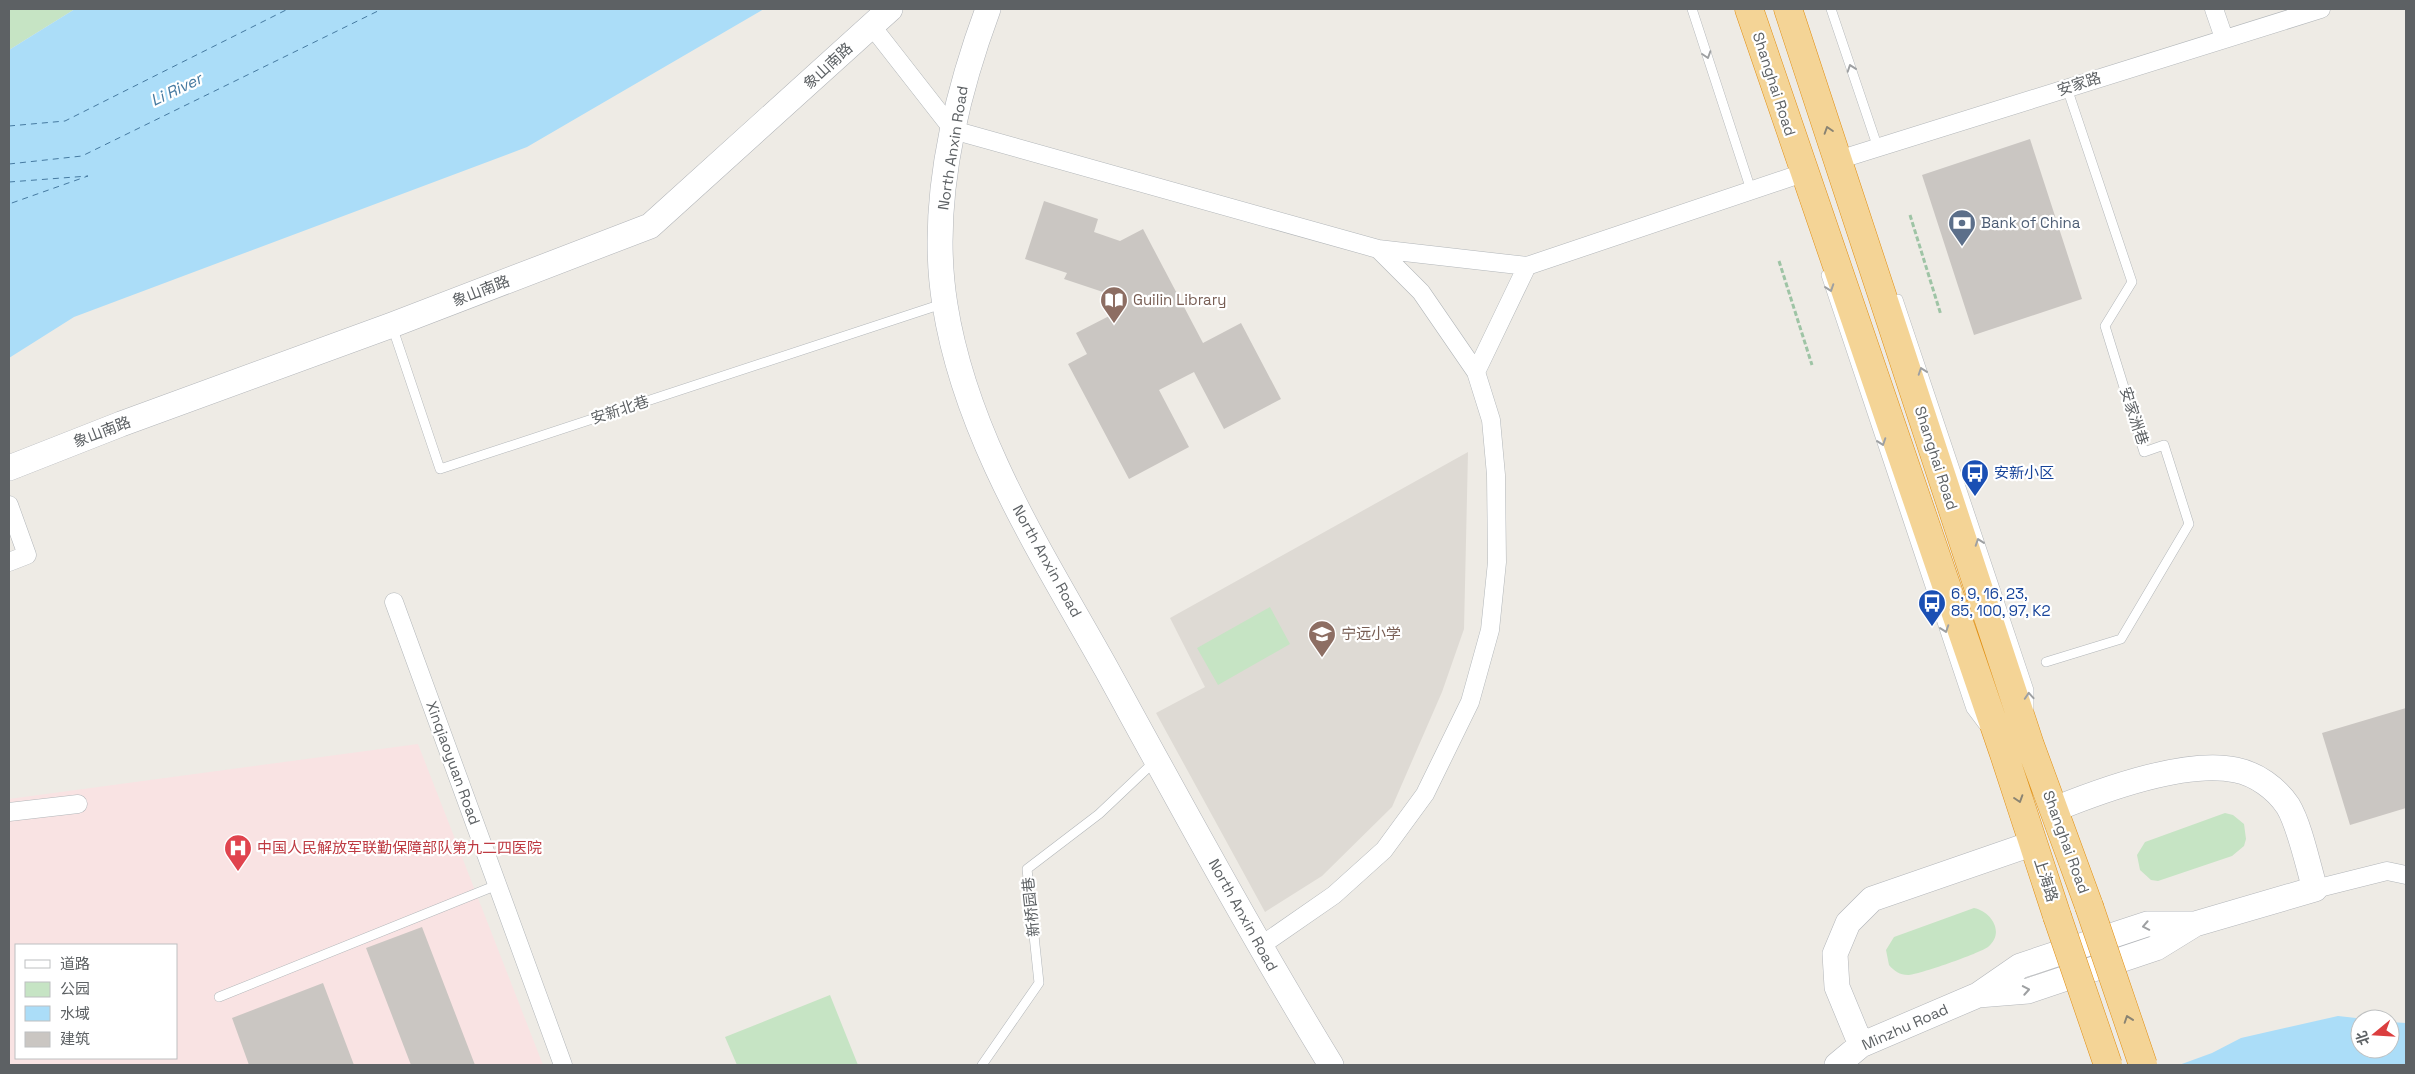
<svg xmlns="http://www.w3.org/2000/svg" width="2415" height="1074" font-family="'Space Grotesk','Noto Sans SC',sans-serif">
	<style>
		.education { fill: #dedad4 }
		.medical { fill: #f9e3e3; fill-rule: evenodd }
		.green { fill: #c6e4c4 }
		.water { fill: #abddf8 }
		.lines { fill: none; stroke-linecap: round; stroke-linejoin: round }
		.ferry { stroke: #467aa1; stroke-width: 1; stroke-dasharray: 6 5; stroke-linecap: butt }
		.building { fill: #cac6c2 }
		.lane-casing { stroke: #b2b6b9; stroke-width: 10 }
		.street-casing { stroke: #b2b6b9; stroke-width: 19 }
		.secondary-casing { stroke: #b2b5b9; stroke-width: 26 }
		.highway-casing { stroke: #e18f12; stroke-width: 29 }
		.path { stroke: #9ec4a5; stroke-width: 3; stroke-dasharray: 5 2.5; stroke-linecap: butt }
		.lane { stroke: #fff; stroke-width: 9 }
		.street { stroke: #fff; stroke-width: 18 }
		.secondary { stroke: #fff; stroke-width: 25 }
		.highway { stroke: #f4d496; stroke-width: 28 }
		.highway-bridge-casing { stroke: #e18f12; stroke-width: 29; stroke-linecap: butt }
		.highway-bridge { stroke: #f4d496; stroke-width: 28 }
		.oneway { stroke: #9ea0a2 }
		.oneway2 { stroke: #8a8473 }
		.labels { text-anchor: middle; stroke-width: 4.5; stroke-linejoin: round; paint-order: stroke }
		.street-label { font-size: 15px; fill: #5d6164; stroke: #fff }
		.service-label { font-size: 15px; fill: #4e5e75; stroke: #fff; text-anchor: start }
		.education-label { font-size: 15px; fill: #785e54; stroke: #fff; text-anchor: start }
		.transit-label { font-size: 15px; fill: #164399; stroke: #fff; text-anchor: start }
		.health-label { font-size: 15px; fill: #be3a42; stroke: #fff; text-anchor: start }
		.water-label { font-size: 16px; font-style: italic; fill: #467aa1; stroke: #fff }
	</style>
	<rect width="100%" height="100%" fill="#eeebe5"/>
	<path class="education" d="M1468,452l-4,177 -22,63 -50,115 -70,69 -57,36 -109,-199 49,-26 -35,-69z"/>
	<path class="medical" d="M418,744l125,321h-534v-266zM16,945h160v113h-160z"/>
	<path class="green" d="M9,9h66l-66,41z
		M1270,607l20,37 -72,41 -21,-37z
		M2225,813l8,2 11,9 2,15 -2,7 -12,10 -74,25 -7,-1 -11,-10 -3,-15 8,-13z
		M1974,908c18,4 31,25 14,39 -8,6 -70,28 -80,28 -8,0 -14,-4 -19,-10l-3,-15 8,-13z
		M830,995l28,70h-121l-12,-28z"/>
	<path class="water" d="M75,9h689l-237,138 -453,170 -65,41v-308z
		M2338,1016l27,3h-5v30h30v-27l16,1v42h-227l33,-12 29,-15z"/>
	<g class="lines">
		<path class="ferry" d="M9,126l56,-5 223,-112
			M9,164l73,-8 300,-147
			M9,182l79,-6 -79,28"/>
	</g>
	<path class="building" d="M2030,139l52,160 -108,36 -52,-160z
		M1044,201l54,18 -4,13 26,9 23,-12 60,114 38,-20 40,76 -57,30 -30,-57 -35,18 30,57 -60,32 -61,-115 19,-10 -11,-21 39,-20 -12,-21 -39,-13 3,-6 -42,-14z
		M2406,708v100l-56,17 -28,-92z
		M422,927l53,138h-64l-45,-117z
		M323,983l31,82h-105l-17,-47z"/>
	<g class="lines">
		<g class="lane-casing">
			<path id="lane" d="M1692,9l59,181
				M1831,9l47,139
				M1826,275l145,434 12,16
				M1898,299l131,391v19
				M392,326l48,143 502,-165
				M2046,662l75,-23 68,-115 -25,-79 -20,7 -39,-126 27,-44 -65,-194
				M219,997l278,-112
				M982,1065l57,-82 -12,-114 72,-55 55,-52"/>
		</g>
		<g class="street-casing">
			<path id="street" d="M2214,9l10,29
				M871,25l82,105 425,119 149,17 276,-93
				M1838,160l483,-151
				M1378,249l43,43 55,80
				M9,505l18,50 -18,7
				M394,602l169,463
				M9,812l69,-8
				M2315,889l72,-18 19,4
				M1259,947l75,-52 50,-45 41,-56 45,-92 20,-72 7,-68 -1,-87 -5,-55 -15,-48 51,-106"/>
		</g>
		<g class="secondary-casing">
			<path id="secondary" d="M988,9c-34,92 -59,198 -43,296 21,133 98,250 162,365 73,133 145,266 224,395
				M9,468l112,-44 271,-99 258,-99 240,-217
				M1978,995l50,-4 128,-43 39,-24 120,-35c-7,-23 -15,-63 -27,-83 -12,-18 -32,-32 -52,-36 -50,-11 -134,20 -181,39
				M1861,1045l-24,-58 -2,-33 13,-31 24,-24 162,-56
				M1837,1065l24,-20 117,-50 42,-29 127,-42h48"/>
		</g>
		<g class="highway-casing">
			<path id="highway" d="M1749,9l255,745 53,162
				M1788,9l242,736 59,161"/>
		</g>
		<path class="path" d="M1910,215l31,100
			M1779,261l33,104"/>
		<use href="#lane" class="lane"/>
		<use href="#street" class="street"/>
		<use href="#secondary" class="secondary"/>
		<use href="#highway" class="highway"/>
		<g class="highway-bridge-casing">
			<path id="highway-bridge" d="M2089,906l54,159
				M2057,916l51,149"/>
		</g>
		<use href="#highway-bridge" class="highway-bridge"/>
	</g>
	<defs><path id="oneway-chevron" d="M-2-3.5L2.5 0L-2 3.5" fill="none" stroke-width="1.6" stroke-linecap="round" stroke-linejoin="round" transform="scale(1.25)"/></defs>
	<g class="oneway">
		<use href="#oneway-chevron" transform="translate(1707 55) rotate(72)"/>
		<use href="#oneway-chevron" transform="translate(1851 68) rotate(-109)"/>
		<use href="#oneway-chevron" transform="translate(1830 288) rotate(71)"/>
		<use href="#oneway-chevron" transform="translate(1922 371) rotate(-109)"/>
		<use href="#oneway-chevron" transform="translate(1882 442) rotate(71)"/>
		<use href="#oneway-chevron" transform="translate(1979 542) rotate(-109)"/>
		<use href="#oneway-chevron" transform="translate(1945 629) rotate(71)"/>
		<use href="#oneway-chevron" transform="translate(2029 696) rotate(-94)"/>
		<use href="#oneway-chevron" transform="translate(2146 926) rotate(169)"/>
		<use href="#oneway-chevron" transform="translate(2026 990) rotate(-10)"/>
	</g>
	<g class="oneway2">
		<use href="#oneway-chevron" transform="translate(1828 130) rotate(-108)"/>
		<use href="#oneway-chevron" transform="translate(2019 799) rotate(72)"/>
		<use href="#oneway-chevron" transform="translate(2128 1019) rotate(-109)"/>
	</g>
	<defs>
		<g id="bank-pin" transform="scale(1.4375)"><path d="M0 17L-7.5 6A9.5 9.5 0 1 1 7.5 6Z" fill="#5c6f8a" stroke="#fff"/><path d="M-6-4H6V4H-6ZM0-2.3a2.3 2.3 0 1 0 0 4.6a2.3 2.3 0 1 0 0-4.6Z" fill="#fff"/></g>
		<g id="library-pin" transform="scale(1.4375)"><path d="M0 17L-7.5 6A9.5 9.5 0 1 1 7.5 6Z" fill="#8d6e63" stroke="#fff"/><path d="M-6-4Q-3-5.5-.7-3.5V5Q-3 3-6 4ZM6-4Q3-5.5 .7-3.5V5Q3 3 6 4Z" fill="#fff"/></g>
		<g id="bus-pin" transform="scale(1.4375)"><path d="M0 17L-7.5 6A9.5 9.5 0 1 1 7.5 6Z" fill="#1a4fb4" stroke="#fff"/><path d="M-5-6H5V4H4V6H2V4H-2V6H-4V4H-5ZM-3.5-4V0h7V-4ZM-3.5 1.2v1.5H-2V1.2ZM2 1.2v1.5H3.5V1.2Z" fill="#fff"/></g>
		<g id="school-pin" transform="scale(1.4375)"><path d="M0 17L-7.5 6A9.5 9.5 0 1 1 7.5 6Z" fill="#8d6e63" stroke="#fff"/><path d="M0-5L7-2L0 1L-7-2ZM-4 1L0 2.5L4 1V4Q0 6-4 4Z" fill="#fff"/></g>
		<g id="hospital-pin" transform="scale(1.4375)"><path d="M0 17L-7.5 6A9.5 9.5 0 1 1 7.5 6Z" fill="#e0444e" stroke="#fff"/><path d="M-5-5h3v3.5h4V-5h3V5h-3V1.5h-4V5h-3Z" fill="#fff"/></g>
	</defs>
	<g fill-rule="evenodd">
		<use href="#bank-pin" x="1962" y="223"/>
		<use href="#library-pin" x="1114" y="300"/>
		<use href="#bus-pin" x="1975" y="473"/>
		<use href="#bus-pin" x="1932" y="603"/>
		<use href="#school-pin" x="1322" y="634"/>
		<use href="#hospital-pin" x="238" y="848"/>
	</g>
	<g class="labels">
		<g class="street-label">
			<text transform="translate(828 66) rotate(-43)" y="5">象山南路</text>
			<text transform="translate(1774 84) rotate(72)" y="5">Shanghai Road</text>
			<text transform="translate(2079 84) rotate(-18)" y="5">安家路</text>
			<text transform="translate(953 148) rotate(-81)" y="5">North Anxin Road</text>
			<text transform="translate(481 291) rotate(-21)" y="5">象山南路</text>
			<text transform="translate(620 410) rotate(-18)" y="5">安新北巷</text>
			<text transform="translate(2134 416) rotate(72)" y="5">安家洲巷</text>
			<text transform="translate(102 432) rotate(-21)" y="5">象山南路</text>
			<text transform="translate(1936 458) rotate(72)" y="5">Shanghai Road</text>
			<text transform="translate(1047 561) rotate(61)" y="5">North Anxin Road</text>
			<text transform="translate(453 763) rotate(70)" y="5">Xinqiaoyuan Road</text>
			<text transform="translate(2066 842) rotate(70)" y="5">Shanghai Road</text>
			<text transform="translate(2046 880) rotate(72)" y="5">上海路</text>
			<text transform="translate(1031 907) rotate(-96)" y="5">新桥园巷</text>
			<text transform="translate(1243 915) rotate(61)" y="5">North Anxin Road</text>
			<text transform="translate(1905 1027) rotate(-24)" y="5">Minzhu Road</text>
		</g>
		<g class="service-label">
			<text x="1981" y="228">Bank of China</text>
		</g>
		<g class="education-label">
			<text x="1133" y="305">Guilin Library</text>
			<text x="1341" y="639">宁远小学</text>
		</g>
		<g class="transit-label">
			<text x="1994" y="478">安新小区</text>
			<text x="1951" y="599">6, 9, 16, 23,<tspan x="1951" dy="17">85, 100, 97, K2</tspan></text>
		</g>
		<g class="health-label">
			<text x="257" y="853">中国人民解放军联勤保障部队第九二四医院</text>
		</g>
		<g class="water-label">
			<text transform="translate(176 89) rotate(-26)" y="6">Li River</text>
		</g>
	</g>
	<rect width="2415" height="1074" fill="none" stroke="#5d6164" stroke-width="20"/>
	<rect x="15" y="944" width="162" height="115" fill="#ffffff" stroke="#bec0c1"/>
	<rect x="25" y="960" width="25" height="8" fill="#ffffff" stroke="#bec0c1"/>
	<text x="60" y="969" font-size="15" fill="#5d6164">道路</text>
	<rect x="25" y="982" width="25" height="15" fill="#c6e4c4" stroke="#bec0c1"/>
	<text x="60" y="994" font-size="15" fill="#5d6164">公园</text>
	<rect x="25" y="1006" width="25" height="15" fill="#abddf8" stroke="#bec0c1"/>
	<text x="60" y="1019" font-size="15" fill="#5d6164">水域</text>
	<rect x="25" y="1032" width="25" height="15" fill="#cac6c2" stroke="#bec0c1"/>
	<text x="60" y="1044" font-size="15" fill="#5d6164">建筑</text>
	<g transform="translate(2375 1034) rotate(252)"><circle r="24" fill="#ffffff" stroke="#bec0c1"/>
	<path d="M0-4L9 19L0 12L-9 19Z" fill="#db3e3f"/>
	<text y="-8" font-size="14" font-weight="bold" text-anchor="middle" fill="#5d6164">北</text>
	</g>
</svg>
